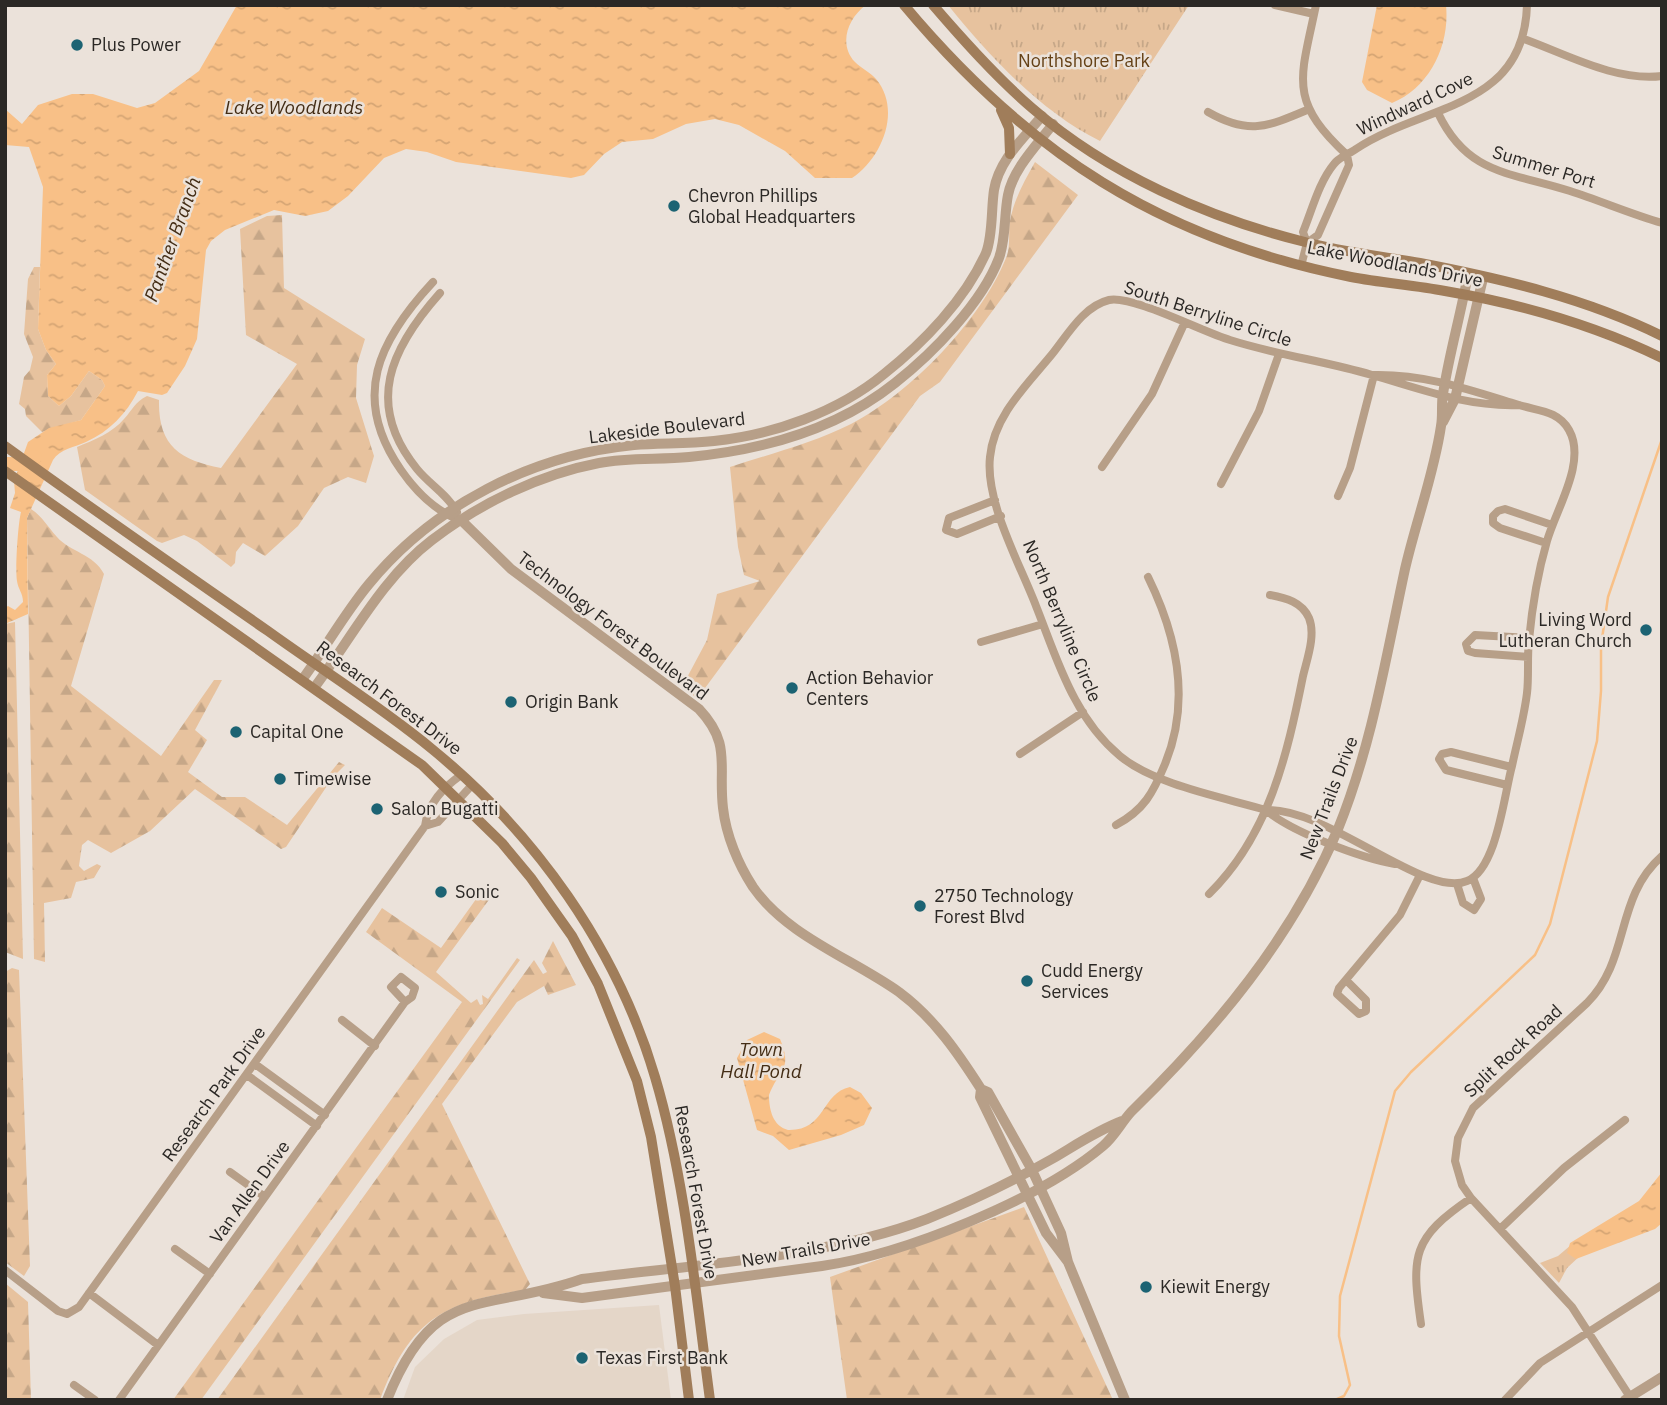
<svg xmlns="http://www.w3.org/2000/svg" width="1667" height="1405" font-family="'IBM Plex Sans',sans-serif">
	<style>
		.built { fill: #e4d6c8 }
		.grass { fill: url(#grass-tufts) }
		.forest { fill: url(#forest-firs) }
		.water { fill: url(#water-ripples) }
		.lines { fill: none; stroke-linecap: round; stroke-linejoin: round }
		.stream { stroke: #f8c087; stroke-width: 2.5 }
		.river { stroke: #f8c087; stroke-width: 14 }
		.minor { stroke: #b79f88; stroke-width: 8 }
		.tertiary { stroke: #b79f88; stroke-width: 10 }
		.secondary { stroke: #a07d5a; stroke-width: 10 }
		.poi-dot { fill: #1c6373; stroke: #ebe2da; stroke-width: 2.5 }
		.labels { text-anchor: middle; stroke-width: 5; stroke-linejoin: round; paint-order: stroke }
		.poi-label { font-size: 18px; fill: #2b2825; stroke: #ebe2da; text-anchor: start }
		.park-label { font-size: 18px; fill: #654116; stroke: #ebe2da }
		.street-label { font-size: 18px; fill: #2b2825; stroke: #ebe2da }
		.water-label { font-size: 19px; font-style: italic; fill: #442d15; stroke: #ebe2da }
	</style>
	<defs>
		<pattern id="grass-tufts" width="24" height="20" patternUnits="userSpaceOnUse" patternTransform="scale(1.75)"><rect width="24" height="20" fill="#e7c29e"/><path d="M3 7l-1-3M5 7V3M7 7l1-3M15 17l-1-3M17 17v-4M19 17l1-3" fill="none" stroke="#c6a788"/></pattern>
		<pattern id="forest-firs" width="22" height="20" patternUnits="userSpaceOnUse" patternTransform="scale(1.75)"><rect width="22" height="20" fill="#e7c29e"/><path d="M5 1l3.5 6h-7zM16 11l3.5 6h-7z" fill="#c6a788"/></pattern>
		<pattern id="water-ripples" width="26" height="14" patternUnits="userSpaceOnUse" patternTransform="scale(1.75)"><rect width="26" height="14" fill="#f8c087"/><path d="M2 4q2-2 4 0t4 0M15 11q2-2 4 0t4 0" fill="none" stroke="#d5a574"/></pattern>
	</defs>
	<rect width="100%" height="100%" fill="#ebe2da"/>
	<path class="built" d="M659,1305l12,95h-268l12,-33 29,-28 33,-19 47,-6z"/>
	<path class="grass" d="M948,5h241l-89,136c-59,-29 -111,-85 -152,-136z
		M1571,1245l10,10 -14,13 -8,15 -19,-20 18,-7z"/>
	<path class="forest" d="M1035,162l43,33 -138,187 -20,14 -223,303 -14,-14 24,-45 10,-46 43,-13 -16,-6 -6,-28 -8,-80c40,-13 83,-24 121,-43 60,-31 130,-104 155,-166 5,-11 2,-25 4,-37 4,-22 14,-39 25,-59z
		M282,215l2,73 81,51 -8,26 -1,33 18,58 -8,27 -18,-6 -24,11 -26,38 -33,30 -22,-13 -7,9 -1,11 -4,4 -34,-26 -13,-6 -22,8 -5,-2 -72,-51 -8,-43c17,-7 35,-14 47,-28 9,-10 11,-17 23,-23l12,4c-1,46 21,60 62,68l76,-104 -51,-29 -6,-106 27,-13z
		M34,267h6l-2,62 8,21 10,14 -9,11 1,21 11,10 12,-10 18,-25 13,9 3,6 -24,34 -39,12 -16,-16 -1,-7 -6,-5 5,-27 6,-7 3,-13 -9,-23 4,-55z
		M31,509c12,8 16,17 26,28 13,15 37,17 47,37l-33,112 90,70 53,-76h8l-27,50 12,10 -19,32 34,25h23l42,28 52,-63 6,3 -12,12 -47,70 -5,2 -86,-60 -45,42 -39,22 -23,-13 -6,5 -3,21 5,5 13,-7 4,2 -7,12 -18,4 -5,16 -27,5 1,59 -11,-3 -7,-441z
		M15,622l8,337 -18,-7v-328z
		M484,888l7,9 -55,75 35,31 6,-4 3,6 3,-1 -1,-9 6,4 29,-41 3,2 -319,440h-28l289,-398 -96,-70 16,-24 59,40z
		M553,941l23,44 -28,10 -4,-9 -27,16 -75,102 88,180 -5,6c-82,12 -115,30 -145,110h-163l317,-440 9,14 4,-2 -5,-9z
		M12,968l7,2 11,296 -6,10 -19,-14v-290z
		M1024,1207l89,193h-266l-17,-123z
		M5,1283l23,19 3,98h-26z"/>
	<path class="water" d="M237,5h629c-18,13 -28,39 -11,57 6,6 15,10 21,17 26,31 6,79 -24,99h-37l-30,-27 -46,-26 -24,-6 -29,5 -33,15 -31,3 -18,12 -20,21 -13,3 -115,-16 -29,-10 -21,-3 -22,9 -36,38 -20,15 -23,5 -31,-6 -49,20 -14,11 -5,9 -9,89 -12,27 -18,27 -5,2 -24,-4c-12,23 -28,40 -52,51 -11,5 -26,7 -33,18l-26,58 1,96 -23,10v-16l3,-2 7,4 8,-8c0,-9 -5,-13 -6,-21 -2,-11 1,-58 4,-69l-11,-4 5,-15 -1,-12 14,-39 21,-14 32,-8 24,-34 -3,-6 -13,-9 -18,25 -12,10 -11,-10 -1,-21 9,-11 -10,-14 -8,-21 5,-142 -14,-40 -24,-2v-36l17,15 16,-19 34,-11h21l44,14 18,-5 44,-32z
		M1377,5h69c4,40 -16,82 -54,98l-25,-13 -5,-8z
		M764,1032l16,7c13,31 -1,30 -11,56 0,15 4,31 19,35 38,1 33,-37 62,-43l11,6 11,15 -8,17 -23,10 -52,15 -16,-14 -16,-6 -20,-72 10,-18z
		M1662,1172v51l-7,6 -79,30 -9,-6 3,-10 69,-42z"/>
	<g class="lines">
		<path class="stream" d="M1335,1400l9,-4 6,-11 -11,-49 1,-40 55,-205 16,-19 124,-117 15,-31 47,-183 4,-50v-45l7,-49 54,-158"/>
		<path class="river" d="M5,464h15l15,-7"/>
		<path class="minor" d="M1275,5l39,9
			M1316,5c-15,73 -29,95 31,150
			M1524,39c42,15 92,43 138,37
			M1208,112c40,23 59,15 99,-2
			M1438,113c30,63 74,59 132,78 31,10 61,23 92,32
			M1307,243l11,-8 31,-70 -2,-10
			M1301,266l6,-23 -4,-11c9,-22 16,-50 31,-68 4,-6 15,-10 22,-15 67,-45 168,-39 171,-144
			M433,282c-54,58 -83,115 -32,188 16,23 35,42 61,51
			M440,293c-49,55 -76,111 -23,176 12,15 31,26 40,43
			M1374,375c52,-1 96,15 145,30 18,6 39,5 50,25 18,32 -13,79 -22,111 -9,31 -15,67 -18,99 -2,18 0,36 -2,53 -3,25 -10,49 -15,73 -8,29 -15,103 -45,115 -42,18 -140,-74 -201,-71 -44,-13 -111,-25 -146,-54 -19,-16 -34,-36 -45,-57 -16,-29 -27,-63 -39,-93 -16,-42 -51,-104 -46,-149 4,-42 38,-73 63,-104 15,-19 31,-47 56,-53 23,-5 94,32 121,40 47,15 95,21 142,35 49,14 95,32 147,30
			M1102,467l50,-73 32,-70
			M1221,484l38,-73 20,-57
			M1338,496l12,-28 24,-93
			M995,500l-46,18 -3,12 11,4 44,-18
			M1546,543l-46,-15 -7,-5v-7l5,-5 7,-2 47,16
			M981,642l62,-18
			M1528,657l-53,-4 -7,-2 -2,-7 9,-9 54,3
			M1020,754l63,-42
			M1507,785l-61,-15 -7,-11 3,-5 9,-2 60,15
			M1266,810c25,22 95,48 129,54
			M1116,825c28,-15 37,-32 49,-61 26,-63 12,-128 -17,-187
			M425,826l13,-4 34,-37
			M1457,884l6,19 11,7 7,-11 -8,-21
			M1209,894c60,-59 78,-138 94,-218 4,-17 13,-41 6,-58 -7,-16 -23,-20 -39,-23
			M1346,980l20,20v11l-7,3 -22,-20 2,-6 61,-73 20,-40
			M342,1020l33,26
			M255,1064l70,51
			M247,1075l70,51
			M230,1172l35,25
			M1500,1229l64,-61 61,-48
			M175,1249l35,25
			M5,1270l53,41 9,3 12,-7 346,-481c3,-23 18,-38 36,-51
			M89,1293l69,52
			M1421,1324c-10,-69 -9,-86 50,-126
			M74,1385l21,15
			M119,1400l286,-398 7,-5 3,-9 -14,-11 -10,10 14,15
			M1505,1400l35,-37 122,-78
			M1632,1400l-60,-93 -101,-109 -9,-13 -7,-24 3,-23 15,-30 114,-105c44,-44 27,-105 75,-147"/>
		<path class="tertiary" d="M1443,422l12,-23 28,-121
			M462,521l49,48 188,140c33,35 19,56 24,99 3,27 15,56 30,79 34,49 98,71 146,105 35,26 59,61 82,97l-1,8 66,136 22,29
			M302,680c23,-31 42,-66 67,-96 65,-79 163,-129 265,-139 27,-2 53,-1 80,-4 59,-6 124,-29 170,-67 39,-31 81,-74 102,-121 7,-18 5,-43 8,-63 5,-30 29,-51 48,-74
			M314,688c37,-49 68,-110 118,-148 48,-37 109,-66 167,-77 30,-6 60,-3 90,-6 75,-7 147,-27 206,-74 38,-30 87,-80 104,-125 7,-19 5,-43 9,-63 5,-26 29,-50 45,-71
			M981,1089l7,3 44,78 29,63 7,29 57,138
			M543,1293l39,5 240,-32c82,-12 217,-66 281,-120 11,-9 18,-23 28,-34 84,-82 161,-174 207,-283 34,-84 48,-172 67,-260 11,-48 29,-95 36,-143 2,-11 0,-22 2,-32 6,-40 18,-80 25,-120
			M387,1400c47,-119 96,-86 195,-121 109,-14 243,-21 345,-60 42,-17 86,-38 125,-60 24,-14 44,-28 70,-38
			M1625,1400l37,-23"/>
		<path class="secondary" d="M904,5c124,148 256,234 447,272 31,6 63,8 94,14 76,13 147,33 217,67
			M933,5c31,36 63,72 99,103 76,66 176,110 273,134 37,10 77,14 115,21 83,16 165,35 242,73
			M1001,110l8,18 1,26
			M5,446c87,63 175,124 263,185 54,39 112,75 164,118 103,84 185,199 223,328 30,101 41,218 55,323
			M5,471l417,294 80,78 29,35 41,58 26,48 39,97 14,56 24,149 14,114"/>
	</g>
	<g class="poi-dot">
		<circle cx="77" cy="45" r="7"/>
		<circle cx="674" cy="206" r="7"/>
		<circle cx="1646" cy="630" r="7"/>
		<circle cx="792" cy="688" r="7"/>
		<circle cx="511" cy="702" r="7"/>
		<circle cx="236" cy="732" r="7"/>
		<circle cx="280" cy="779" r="7"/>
		<circle cx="377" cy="809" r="7"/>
		<circle cx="441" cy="892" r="7"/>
		<circle cx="920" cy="906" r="7"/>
		<circle cx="1027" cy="981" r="7"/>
		<circle cx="1146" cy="1287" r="7"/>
		<circle cx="582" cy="1358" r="7"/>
	</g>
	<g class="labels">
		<g class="poi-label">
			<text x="91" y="51">Plus Power</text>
			<text x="688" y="202">Chevron Phillips<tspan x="688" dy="21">Global Headquarters</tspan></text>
			<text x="1632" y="626" text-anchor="end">Living Word<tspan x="1632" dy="21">Lutheran Church</tspan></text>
			<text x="806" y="684">Action Behavior<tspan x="806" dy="21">Centers</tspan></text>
			<text x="525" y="708">Origin Bank</text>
			<text x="250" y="738">Capital One</text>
			<text x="294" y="785">Timewise</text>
			<text x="391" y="815">Salon Bugatti</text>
			<text x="455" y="898">Sonic</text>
			<text x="934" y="902">2750 Technology<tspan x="934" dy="21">Forest Blvd</tspan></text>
			<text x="1041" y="977">Cudd Energy<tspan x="1041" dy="21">Services</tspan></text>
			<text x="1160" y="1293">Kiewit Energy</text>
			<text x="596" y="1364">Texas First Bank</text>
		</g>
		<g class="park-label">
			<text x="1084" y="67">Northshore Park</text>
		</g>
		<g class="street-label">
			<text transform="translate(1415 104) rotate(-25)" y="6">Windward Cove</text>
			<text transform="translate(1544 167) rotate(17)" y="6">Summer Port</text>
			<text transform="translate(1395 264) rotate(11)" y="6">Lake Woodlands Drive</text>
			<text transform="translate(1208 314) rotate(18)" y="6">South Berryline Circle</text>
			<text transform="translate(667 428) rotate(-7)" y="6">Lakeside Boulevard</text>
			<text transform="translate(1062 621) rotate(67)" y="6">North Berryline Circle</text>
			<text transform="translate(613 626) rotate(37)" y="6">Technology Forest Boulevard</text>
			<text transform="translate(389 698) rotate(37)" y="6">Research Forest Drive</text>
			<text transform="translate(1329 798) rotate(-69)" y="6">New Trails Drive</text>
			<text transform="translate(1513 1051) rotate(-43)" y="6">Split Rock Road</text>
			<text transform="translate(214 1094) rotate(-54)" y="6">Research Park Drive</text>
			<text transform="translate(250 1192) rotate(-54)" y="6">Van Allen Drive</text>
			<text transform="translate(696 1192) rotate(80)" y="6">Research Forest Drive</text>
			<text transform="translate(806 1250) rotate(-10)" y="6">New Trails Drive</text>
		</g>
		<g class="water-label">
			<text x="294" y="114">Lake Woodlands</text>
			<text transform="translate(172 239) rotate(-70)" y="7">Panther Branch</text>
			<text x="761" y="1056">Town<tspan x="761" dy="22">Hall Pond</tspan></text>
		</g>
	</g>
	<rect width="1667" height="1405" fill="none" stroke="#2b2825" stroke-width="14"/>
</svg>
